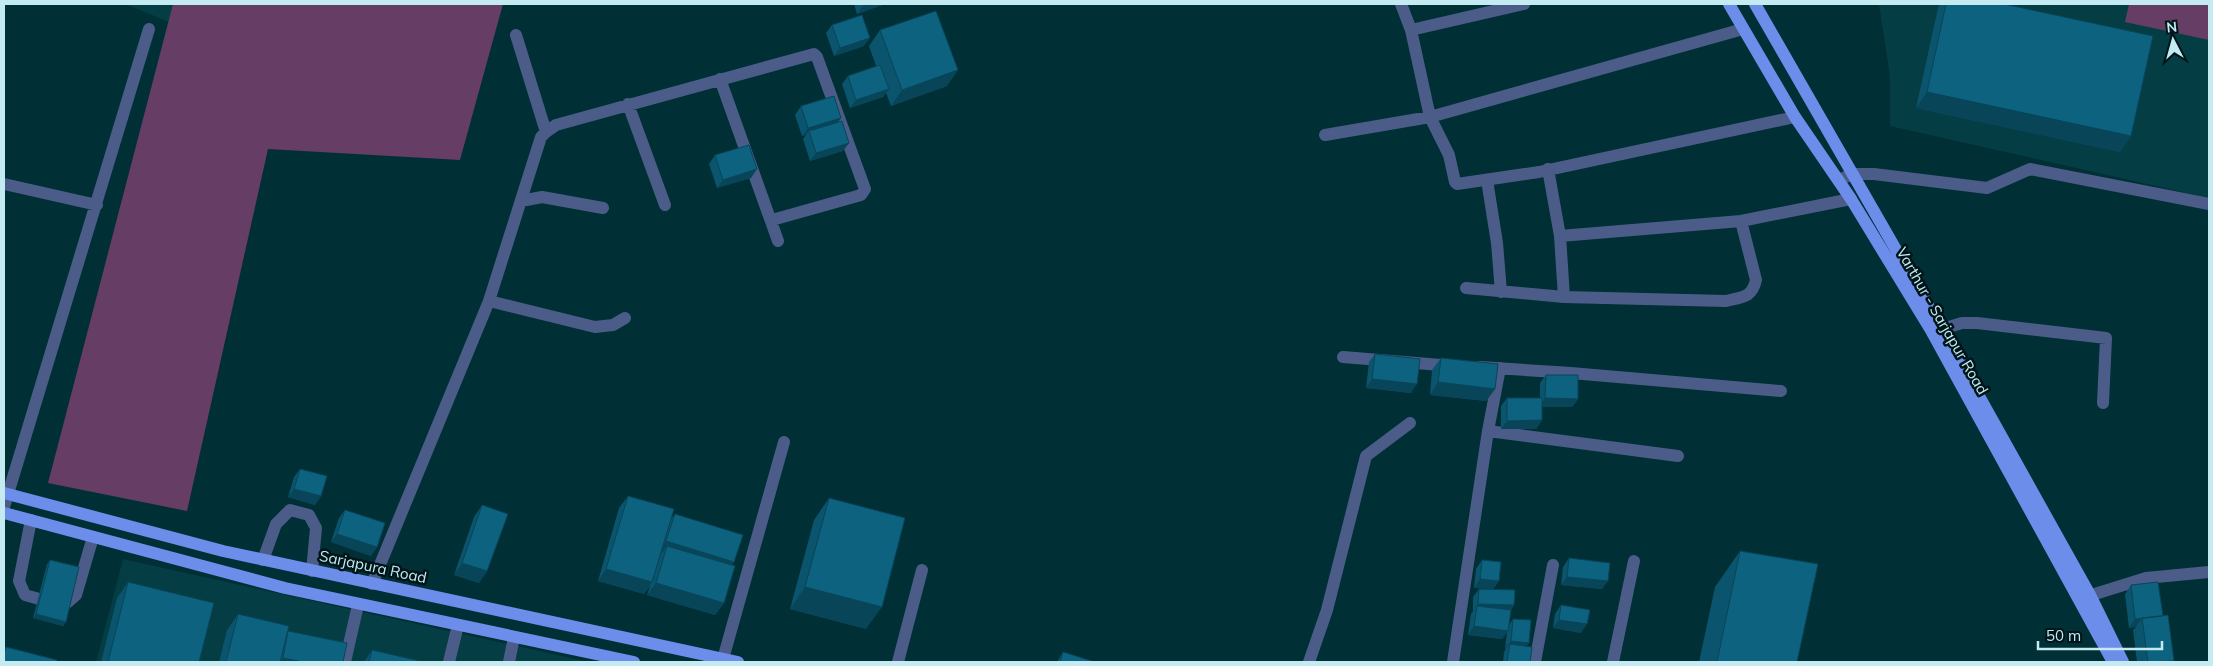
<svg xmlns="http://www.w3.org/2000/svg" width="2213" height="666" font-family="Mulish,sans-serif">
	<style>
		.built { fill: #043d44 }
		.green { fill: #663d65 }
		.lines { fill: none; stroke-linecap: round; stroke-linejoin: round }
		.minor { stroke: #4b5c89; stroke-width: 12 }
		.major { stroke: #6d8dea; stroke-width: 12 }
		.wall { fill: #0a546d }
		.shaded-wall { fill: #084559 }
		.building { fill: #0c627f; stroke: #084559 }
		.labels { text-anchor: middle; stroke-width: 5; stroke-linejoin: round; paint-order: stroke }
		.street-label { font-size: 15px; fill: #c3ebf1; stroke: #001519 }
	</style>
	<rect width="100%" height="100%" fill="#002f35"/>
	<path class="built" d="M125,4h48l-4,18z
		M1879,4h330v194l-319,-72v-49z
		M123,559l466,103h-493z"/>
	<path class="green" d="M173,4h330l-43,156 -192,-11 -81,362 -139,-28z
		M2129,4h80v36l-84,-18z"/>
	<g class="lines">
		<path class="minor" d="M1401,4l10,26
			M1524,4l-113,26 19,87 19,38 6,27 2,2 82,-12 256,-55
			M516,35l30,97
			M720,79l58,162
			M628,104l37,101
			M1325,135l105,-18 313,-88
			M1548,169l12,67
			M1487,180l10,63 4,49
			M1838,180l15,-6h21l113,14 43,-19 179,35
			M4,184l93,21
			M521,201l21,-4 61,11
			M1466,288l98,9 162,4c16,-4 26,-3 30,-21l-15,-59 110,-22
			M1564,297l-4,-61 181,-15
			M489,301l106,26 18,-2 12,-7
			M1932,332l30,-9h15l129,15 -3,65
			M1343,357l110,9
			M1480,367l91,6 210,18
			M1488,431l190,25
			M4,507l145,-478
			M31,520l-12,61 6,14 32,9 11,-2 8,-7 17,-58
			M263,560l13,-36 14,-14 19,5 7,13 -4,43
			M372,584l117,-283 52,-164 5,-5 10,-7 258,-71 3,3 48,132 -4,6 -89,25
			M2082,598l64,-20 63,-6
			M723,659l61,-217
			M345,662l13,-57
			M449,662l9,-37
			M509,662l5,-25
			M898,662l24,-92
			M1309,662l18,-52 39,-154 44,-33
			M1453,662l35,-231 12,-63
			M1535,662l18,-97
			M1613,662l21,-101"/>
		<path class="major" d="M1729,4l66,113 56,82 81,133 181,330
			M1755,4l186,324 149,267 33,67
			M4,493l219,58 515,111
			M4,513l281,75 349,74"/>
	</g>
	<path class="wall" d="M854,4h31l-28,10z
		M1940,4h64l127,132 -11,16 -204,-44 22,-100z
		M832,25l32,21 -30,10 -8,-23z
		M880,30l67,56 -56,20 -5,-13 -3,4 -33,11 -8,-24 6,-8 28,-10 -7,-20z
		M801,106l40,12 -3,4 5,29 -33,10 -7,-22 3,-4 -4,1 -7,-21z
		M715,155l36,23 -34,10 -8,-24z
		M1375,354l36,39 -45,-5 3,-26z
		M1441,358l54,31 -9,12 -56,-6 2,-25z
		M1546,375l32,24 -6,8h-30v13l-6,9h-35v-23l6,-8h33v-15z
		M300,469l21,27 -6,9 -27,-8 6,-20z
		M628,496l42,24 5,-6 59,48 -2,3 -8,38 -9,12 -68,-20 3,-9 -6,8 -46,-13 21,-73z
		M829,498l37,131 -76,-20 24,-89z
		M482,505l5,66 -8,12 -25,-8 20,-58z
		M345,510l32,37 -6,9 -40,-14 8,-24z
		M1740,551l57,111h-98l16,-75z
		M1569,558l33,31 -41,-4 2,-18z
		M50,560l16,62 -3,4 -30,-8 14,-54z
		M1482,560l17,21 -6,8 -19,-1 2,-19z
		M128,582l71,80h-98l16,-64z
		M2131,585l32,31 11,45v1h-37l-4,-32 3,-3 -7,1 -4,-34z
		M1479,589l35,16 -3,5 -2,15 4,-6 13,27 4,16h-27l1,-10 2,-3h-1l2,-17 -5,7 -34,-4 3,-21 2,-3v-14z
		M1561,605l20,28 -28,-5 2,-14z
		M238,614l105,48h-124l8,-32z
		M372,650l52,12h-60z
		M1063,652l28,10h-34z"/>
	<path class="shaded-wall" d="M864,4h21l-28,10z
		M870,38l-6,8 -30,10 6,-8z
		M958,70l-11,16 -56,20 11,-16z
		M889,89l-6,8 -33,11 6,-8z
		M1927,92l204,44 -11,16 -204,-44z
		M841,118l-6,8 -26,5 -3,4 -4,1 6,-8z
		M849,143l-6,8 -33,10 6,-8z
		M757,169l-6,9 -34,10 6,-8z
		M1372,379l45,5 -6,9 -45,-5z
		M1438,382l57,7 -9,12 -56,-6z
		M1545,398l33,1 -6,8h-32z
		M1542,420l-6,9h-35l6,-8z
		M294,489l27,7 -6,9 -27,-8z
		M337,534l40,13 -6,9 -40,-14z
		M666,541l68,21 -8,12 -59,-28 -6,8 -3,-1z
		M462,563l25,8 -8,12 -25,-8z
		M606,569l46,13 -8,12 -46,-13z
		M1567,577l41,4 -6,8 -41,-4z
		M1480,579l19,2 -6,8 -19,-1z
		M656,583l68,20 -9,12 -68,-20z
		M805,587l77,20 -16,22 -76,-20z
		M1478,604l36,1 -6,9 -32,-7z
		M36,614l30,8 -3,4 -30,-8z
		M2135,619h6l-5,8 -7,1z
		M1559,620l28,4 -6,9 -28,-5z
		M1474,626l34,5 -6,8 -34,-4z
		M1511,641l18,2 -6,8 -13,-7 -4,5h-1z
		M283,658l20,4h-23z"/>
	<path class="building" d="M1946,4h58l149,32 -22,100 -204,-44z
		M936,11l22,59 -56,20 -22,-60z
		M862,15l8,23 -30,10 -8,-23z
		M880,65l9,24 -33,11 -8,-24z
		M834,96l7,22 -33,10 -7,-22z
		M842,121l7,22 -33,10 -7,-22z
		M749,145l8,24 -34,11 -8,-25z
		M1375,354l45,5 -3,25 -45,-5z
		M1441,358l57,6 -3,25 -57,-7z
		M1546,375h32v24l-33,-1z
		M1507,398h35v22l-35,1z
		M300,469l27,7 -6,20 -27,-7z
		M628,496l46,13 -22,73 -46,-13z
		M829,498l76,20 -23,89 -77,-20z
		M482,505l26,9 -21,57 -25,-8z
		M345,510l40,13 -8,24 -40,-13z
		M675,514l68,21 -9,27 -68,-21z
		M667,546l68,20 -11,37 -68,-20z
		M1740,551l78,13 -21,98h-80z
		M1569,558l41,5 -2,18 -41,-4z
		M50,560l29,7 -13,55 -30,-8z
		M1482,560l19,2 -2,19 -19,-2z
		M128,582l86,21 -15,59h-91z
		M2158,582l5,34 -28,3 -4,-34z
		M1479,589l36,1 -1,15 -36,-1z
		M1561,605l29,5 -3,14 -28,-4z
		M1477,606l34,4 -3,21 -34,-5z
		M238,614l51,12 -9,36h-54z
		M2168,615l6,46 -26,1 -6,-44z
		M1513,619l18,1 -2,23 -18,-2z
		M288,631l59,12 -4,19h-40l-20,-4z
		M1510,644l22,3 -2,15h-23z
		M6,647l51,13 -1,2h-52v-8z
		M372,650l52,12h-55z
		M1063,652l29,9 -1,1h-31z"/>
	<g class="labels">
		<g class="street-label">
			<text transform="translate(1942 321) rotate(60)" y="5">Varthur - Sarjapur Road</text>
			<text transform="translate(373 567) rotate(12)" y="5">Sarjapura Road</text>
		</g>
	</g>
	<rect width="2213" height="666" fill="none" stroke="#c3ebf1" stroke-width="10"/>
	<g transform="translate(2173 40) rotate(354)" stroke="#001519" stroke-width="4" paint-order="stroke">
	<path d="M0-4L9 19L0 12L-9 19Z" fill="#c3ebf1"/>
	<text y="-8" font-size="14" font-weight="bold" text-anchor="middle" fill="#c3ebf1">N</text>
	</g>
	<path d="M2038 641v8h124v-8" fill="none" stroke="#c3ebf1" stroke-width="2.5"/>
	<text x="2046" y="641" font-size="15" fill="#c3ebf1" stroke="#001519" stroke-width="4" paint-order="stroke">50 m</text>
</svg>
